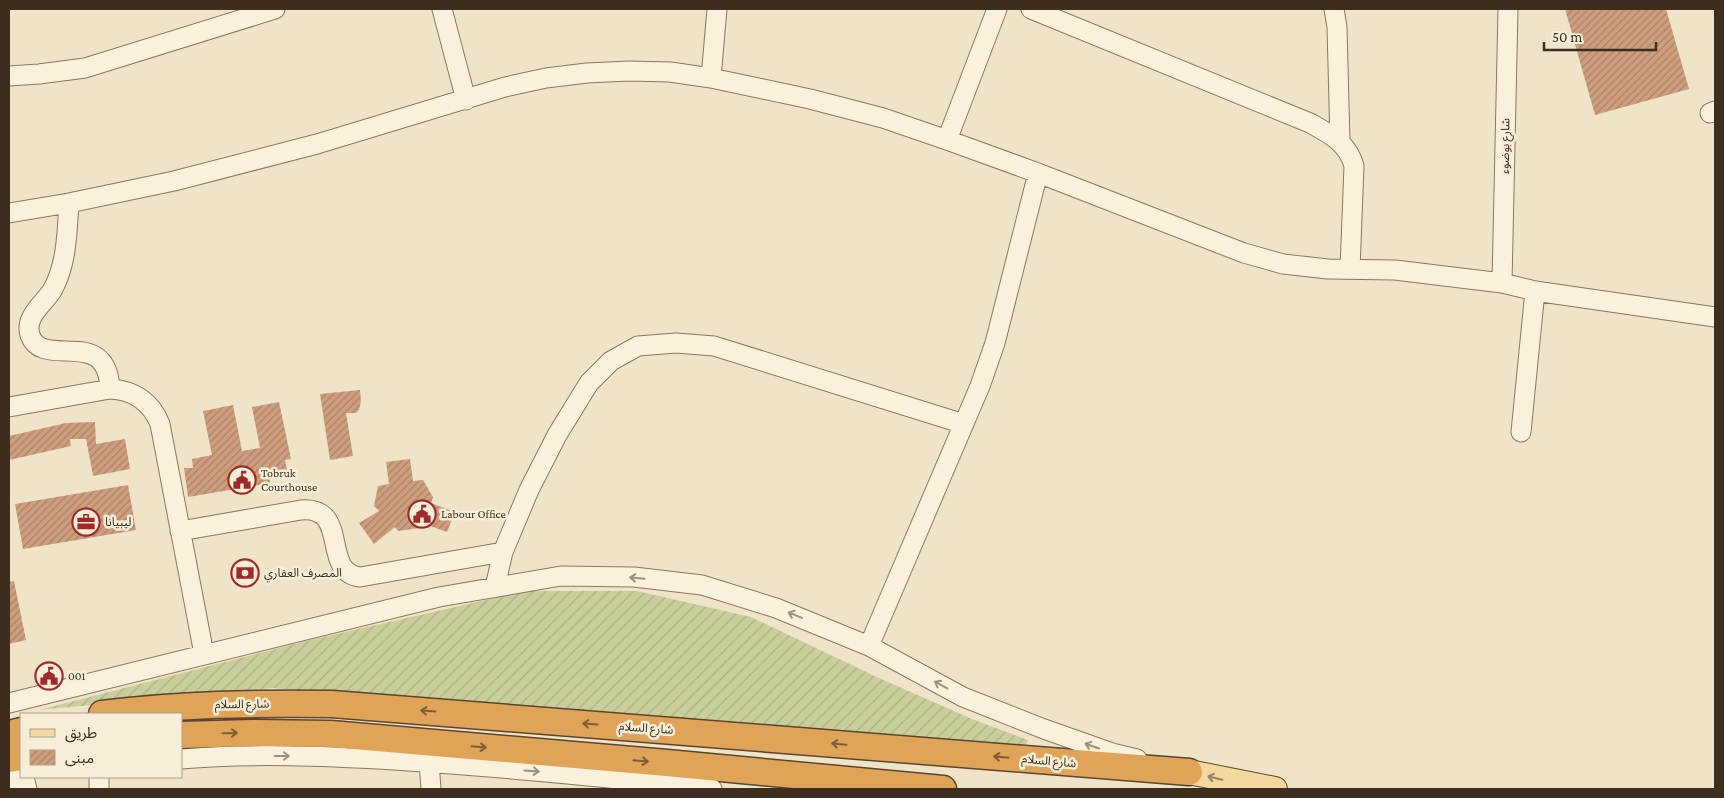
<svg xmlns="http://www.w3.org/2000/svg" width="1724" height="798" font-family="'Crimson Pro','Noto Sans Arabic',serif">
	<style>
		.garden { fill: url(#garden-furrows) }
		.building { fill: url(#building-hatch) }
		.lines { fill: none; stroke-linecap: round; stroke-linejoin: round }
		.minor-casing { stroke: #8d765c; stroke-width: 21 }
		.major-casing { stroke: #5b4430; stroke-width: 26 }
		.highway-casing { stroke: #5b4430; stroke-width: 29 }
		.minor { stroke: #faf1dc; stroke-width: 19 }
		.major { stroke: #f3d9a0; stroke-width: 24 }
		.highway { stroke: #e0a458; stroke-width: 26 }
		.oneway { stroke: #9c907e }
		.oneway2 { stroke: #7e5d36 }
		.oneway3 { stroke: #988460 }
		.labels { text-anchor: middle; stroke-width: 5; stroke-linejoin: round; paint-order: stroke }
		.street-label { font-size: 12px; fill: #3d2e20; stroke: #f7eed8 }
		.poi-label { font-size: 12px; fill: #3d2e20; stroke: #f7eed8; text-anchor: start }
	</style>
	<defs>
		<pattern id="garden-furrows" width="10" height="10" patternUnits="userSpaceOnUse" patternTransform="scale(1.25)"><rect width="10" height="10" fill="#c9cf9b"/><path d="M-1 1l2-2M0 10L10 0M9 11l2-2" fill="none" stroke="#aeb285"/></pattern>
		<pattern id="building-hatch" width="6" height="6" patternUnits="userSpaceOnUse" patternTransform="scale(1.25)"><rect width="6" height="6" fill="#cf9f7d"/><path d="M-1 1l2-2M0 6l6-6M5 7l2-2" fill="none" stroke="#a98266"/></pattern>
	</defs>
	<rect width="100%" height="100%" fill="#f0e4c8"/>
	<path class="garden" d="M525,591h112l114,26 128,61 93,41 56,21 -8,16 -424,-41 -323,-27 -234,22 267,-69z"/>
	<path class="building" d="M1565,9h101l23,80 -94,26z
		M360,390l1,11 -2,9 -3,3h-10l7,43 -23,4 -10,-66z
		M279,402l12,57 -6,1 3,14 -19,3 1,6 -82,14 -4,-29h9l-1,-9 20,-4 -9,-44 30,-6 9,46 18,-3 -8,-41z
		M95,422l1,22 29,-5 5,30 -37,7 -7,-37h-16l1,7 -62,14v-24l57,-13z
		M410,459l3,22 10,-1 10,17 -2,6 24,9 -8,20 -25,-9 -2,5 -22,3 -3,-4 -21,17 -15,-21 20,-12 -5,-5 4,-20 11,-2 -3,-22z
		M128,485l8,45 -113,19 -8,-45z
		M14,581l12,59 -17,4v-62z"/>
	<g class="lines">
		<g class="minor-casing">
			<path id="minor" d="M442,9l24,91
				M1031,9l279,114c20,11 38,20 44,43l-4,103
				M1334,9l3,18 3,114
				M9,76l30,-2 46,-6 190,-59
				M711,78l6,-69
				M1710,113l5,-2
				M947,140l50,-131
				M69,203c-2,29 -2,60 -16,86 -8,14 -29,27 -23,46 12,36 77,-11 80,54
				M9,213l60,-10 105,-22 143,-37 188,-57 41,-9 41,-5 42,-2 41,1 41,6 99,21 73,19 64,22 91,33 206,80 39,11 45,5 67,1 107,13 33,8 180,26
				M1502,283l6,-274
				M9,407l101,-18c24,1 41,13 50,35l44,230
				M1521,432l14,-141
				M180,531l121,-21c50,-4 19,62 59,67l143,-25
				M495,587l8,-35 26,-62 28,-55 32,-52 22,-22 27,-15 38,-3 38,3 250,78
				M869,646l111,-260 15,-43 43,-170
				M9,703l430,-106 122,-21 73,1 68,8 74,23 93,38 94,51 81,32 68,24 25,6
				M181,759c71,-6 142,-3 213,1 106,7 212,17 318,29
				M429,762l2,27
				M99,777v12
				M9,780l15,-3 3,12"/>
		</g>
		<g class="major-casing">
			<path id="major" d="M1189,772l86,17"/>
		</g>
		<g class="highway-casing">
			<path id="highway" d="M102,714c77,-10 153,-11 230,-10l857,68
				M9,734l12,-3
				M181,735l72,-2 78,1 336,29 276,26
				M9,759l12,-2"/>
		</g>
		<use href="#minor" class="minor"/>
		<use href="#major" class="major"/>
		<use href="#highway" class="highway"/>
	</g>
	<defs><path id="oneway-shaft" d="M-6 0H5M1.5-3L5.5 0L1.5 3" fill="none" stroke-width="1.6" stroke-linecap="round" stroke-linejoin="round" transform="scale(1.25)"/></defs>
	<g class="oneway">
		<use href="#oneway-shaft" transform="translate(637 578) rotate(-175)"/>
		<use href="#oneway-shaft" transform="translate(795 615) rotate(-158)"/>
		<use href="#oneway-shaft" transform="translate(941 685) rotate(-151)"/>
		<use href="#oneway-shaft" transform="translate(1092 746) rotate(-161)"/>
		<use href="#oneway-shaft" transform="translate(282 756)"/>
		<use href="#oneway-shaft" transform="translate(532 771) rotate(4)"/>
	</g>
	<g class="oneway2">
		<use href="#oneway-shaft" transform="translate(428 711) rotate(-176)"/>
		<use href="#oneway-shaft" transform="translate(590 724) rotate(-176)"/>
		<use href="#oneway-shaft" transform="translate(230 733) rotate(-1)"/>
		<use href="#oneway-shaft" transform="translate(839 744) rotate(-175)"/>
		<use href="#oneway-shaft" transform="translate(479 747) rotate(5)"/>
		<use href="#oneway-shaft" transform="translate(1001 757) rotate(-175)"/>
		<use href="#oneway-shaft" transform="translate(641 761) rotate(5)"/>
	</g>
	<use class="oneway3" href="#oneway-shaft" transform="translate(1215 778) rotate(-167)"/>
	<defs>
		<g id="civic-ring" transform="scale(1.4375)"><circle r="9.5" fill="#f7eed8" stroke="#9e2a2b" stroke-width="1.5"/><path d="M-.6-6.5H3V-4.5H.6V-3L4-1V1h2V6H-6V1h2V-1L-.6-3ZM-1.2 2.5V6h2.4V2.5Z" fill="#9e2a2b"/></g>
		<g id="office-ring" transform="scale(1.4375)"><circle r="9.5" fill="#f7eed8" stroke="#9e2a2b" stroke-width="1.5"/><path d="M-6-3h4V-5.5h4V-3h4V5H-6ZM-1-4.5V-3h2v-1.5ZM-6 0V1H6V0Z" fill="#9e2a2b"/></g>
		<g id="bank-ring" transform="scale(1.4375)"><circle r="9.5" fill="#f7eed8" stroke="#9e2a2b" stroke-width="1.5"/><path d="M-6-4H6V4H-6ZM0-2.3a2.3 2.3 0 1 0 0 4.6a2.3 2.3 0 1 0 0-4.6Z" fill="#9e2a2b"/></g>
	</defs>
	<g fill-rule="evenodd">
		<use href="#civic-ring" x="242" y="480"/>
		<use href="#civic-ring" x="422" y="514"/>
		<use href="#office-ring" x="86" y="522"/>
		<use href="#bank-ring" x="245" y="573"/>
		<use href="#civic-ring" x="49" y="676"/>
	</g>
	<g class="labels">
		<g class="street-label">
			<text transform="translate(1505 146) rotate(-89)" y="4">شارع بوضوء</text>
			<text transform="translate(242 704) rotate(-1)" y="4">شارع السلام</text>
			<text transform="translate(646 728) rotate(4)" y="4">شارع السلام</text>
			<text transform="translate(1049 761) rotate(5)" y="4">شارع السلام</text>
		</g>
		<g class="poi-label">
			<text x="261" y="477">Tobruk<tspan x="261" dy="14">Courthouse</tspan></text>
			<text x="441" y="518">Labour Office</text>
			<text x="105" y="526">ليبيانا</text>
			<text x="264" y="577">المصرف العقاري</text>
			<text x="68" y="680">001</text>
		</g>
	</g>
	<rect width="1724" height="798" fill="none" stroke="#3d2e20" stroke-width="20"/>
	<rect x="20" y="713" width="162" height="65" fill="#f7eed8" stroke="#ada18e"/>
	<rect x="30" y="729" width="25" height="8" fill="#f3d9a0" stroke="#ada18e"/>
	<text x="65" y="738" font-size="15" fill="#3d2e20">طريق</text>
	<rect x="30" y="750" width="25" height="15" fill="url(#building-hatch)" stroke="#ada18e"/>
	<text x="65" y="763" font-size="15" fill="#3d2e20">مبنى</text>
	<path d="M1544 42v8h112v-8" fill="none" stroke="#3d2e20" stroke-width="2.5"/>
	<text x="1552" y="42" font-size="15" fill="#3d2e20" stroke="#f7eed8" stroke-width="4" paint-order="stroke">50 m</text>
</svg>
